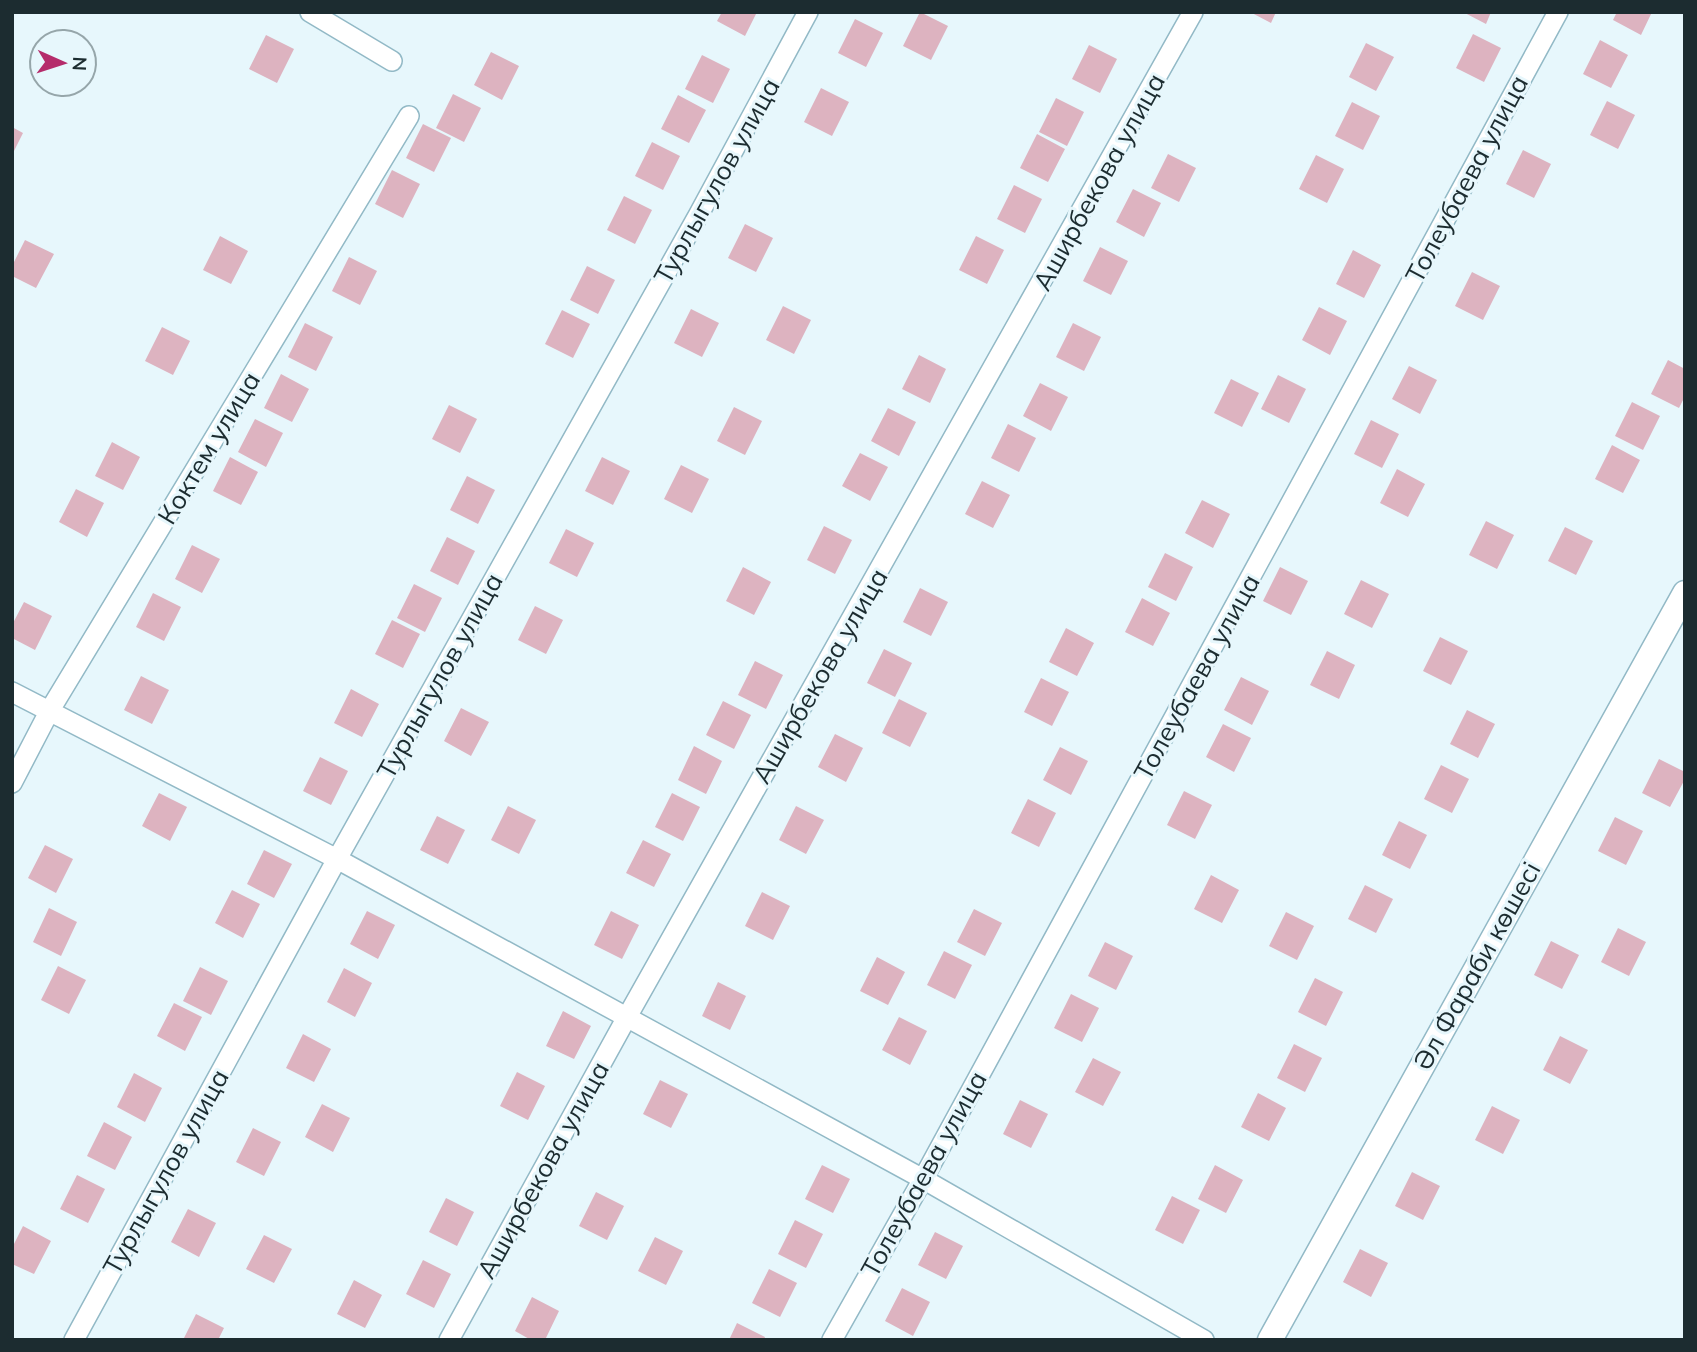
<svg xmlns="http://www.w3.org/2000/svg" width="1697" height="1352" font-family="Mulish,sans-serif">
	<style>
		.building { fill: #ddb3c0 }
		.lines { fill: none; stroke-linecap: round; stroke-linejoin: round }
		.minor-casing { stroke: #92b9c6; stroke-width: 22 }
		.tertiary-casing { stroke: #92b9c6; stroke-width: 27 }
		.minor { stroke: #fff; stroke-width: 19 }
		.tertiary { stroke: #fff; stroke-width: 24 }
		.labels { text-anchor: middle; stroke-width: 6; stroke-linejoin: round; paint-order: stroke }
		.street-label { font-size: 26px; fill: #1c2c30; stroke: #e7f7fc }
	</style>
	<rect width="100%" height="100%" fill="#e7f7fc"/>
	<path class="building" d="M722,12h35l-12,24 -28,-15z
		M920,12l28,14 -17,34 -28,-14z
		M1250,12h26l-5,11z
		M1463,12h28l-5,12z
		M1617,12h35l-11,23 -28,-15z
		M855,19l28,14 -17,34 -28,-14z
		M1473,34l28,14 -17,34 -28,-14z
		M266,35l28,14 -17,34 -28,-14z
		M1600,40l28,15 -17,33 -28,-14z
		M1366,43l28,14 -18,34 -27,-14z
		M1089,45l28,14 -17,34 -28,-14z
		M491,52l28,14 -17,34 -28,-15z
		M702,55l28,14 -17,34 -28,-14z
		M821,88l28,14 -17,34 -28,-14z
		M453,94l28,14 -17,34 -28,-14z
		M678,95l28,15 -17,33 -28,-14z
		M1056,98l28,14 -17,34 -28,-14z
		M1607,101l28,14 -17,34 -28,-14z
		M1352,102l28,14 -17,34 -28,-14z
		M423,124l28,14 -17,34 -28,-14z
		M12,127l11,6 -11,22z
		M1037,134l28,15 -17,33 -28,-14z
		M652,142l28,14 -17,34 -28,-14z
		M1523,150l28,14 -17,34 -28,-14z
		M1168,154l28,14 -17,34 -28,-14z
		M1316,155l28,14 -17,34 -28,-14z
		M392,170l28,14 -17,34 -28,-14z
		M1014,185l28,14 -17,34 -28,-14z
		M1133,189l28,14 -17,34 -28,-15z
		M624,196l28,14 -17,34 -28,-14z
		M745,224l28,14 -17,34 -28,-14z
		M220,236l28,15 -17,33 -28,-14z
		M976,236l28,14 -17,34 -28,-14z
		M25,240l29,14 -18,34 -24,-12v-10z
		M1100,247l28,14 -17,34 -28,-14z
		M1353,250l28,15 -17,33 -28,-14z
		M349,257l28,14 -17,34 -28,-14z
		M587,266l28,14 -17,34 -28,-14z
		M1472,272l28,14 -17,34 -28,-14z
		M783,306l28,14 -17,34 -28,-14z
		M1319,307l28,14 -17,34 -28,-15z
		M691,309l28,14 -17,34 -28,-14z
		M562,310l28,14 -17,34 -28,-14z
		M305,323l28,14 -17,34 -28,-14z
		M1073,323l28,14 -17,34 -28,-14z
		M162,327l28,14 -17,34 -28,-14z
		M919,355l27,14 -16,34 -28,-14z
		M1668,360l17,9v27l-6,12 -28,-14z
		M1409,366l28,14 -17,34 -28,-15z
		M281,374l28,15 -17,33 -28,-14z
		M1278,375l28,14 -17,34 -28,-14z
		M1231,379l28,14 -17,34 -28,-14z
		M1040,383l28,14 -17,34 -28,-15z
		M1632,402l28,14 -17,34 -28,-14z
		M449,405l28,14 -17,34 -28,-14z
		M734,407l28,14 -17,34 -28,-14z
		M888,408l28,14 -17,34 -28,-15z
		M255,419l28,14 -17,34 -28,-15z
		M1371,420l28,14 -17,34 -28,-14z
		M1008,424l28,14 -17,34 -28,-14z
		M112,442l28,15 -17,33 -28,-14z
		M1612,445l28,15 -17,33 -28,-14z
		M860,453l28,14 -18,34 -28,-15z
		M230,457l28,15 -17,33 -28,-14z
		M602,457l28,14 -17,34 -28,-14z
		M681,465l28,14 -17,34 -28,-14z
		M1397,469l28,15 -17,33 -28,-14z
		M467,476l28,14 -17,34 -28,-14z
		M982,481l28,14 -17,33 -28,-14z
		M76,489l28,14 -17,34 -28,-15z
		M1202,500l28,14 -17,34 -28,-15z
		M1486,521l28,14 -17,34 -28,-14z
		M824,526l28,14 -17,34 -28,-14z
		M1565,527l28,14 -17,34 -28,-14z
		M566,529l28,14 -17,34 -28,-14z
		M447,537l28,14 -17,34 -28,-14z
		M192,545l28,14 -18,34 -27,-14z
		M1165,553l28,14 -17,34 -28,-14z
		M743,567l28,15 -17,33 -28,-14z
		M1280,567l28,14 -17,34 -28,-14z
		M1361,580l28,14 -17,34 -28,-14z
		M414,584l28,14 -17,34 -28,-14z
		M920,588l28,14 -17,34 -28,-14z
		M153,593l28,14 -17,34 -28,-14z
		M1142,598l28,15 -17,33 -28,-14z
		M24,602l28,14 -17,34 -23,-12v-13z
		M535,606l28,14 -17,34 -28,-14z
		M392,620l28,14 -17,34 -28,-14z
		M1066,628l28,15 -17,33 -28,-14z
		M1440,637l28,14 -17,34 -28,-14z
		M884,649l28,14 -17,34 -28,-14z
		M1327,651l28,14 -16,34 -29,-14z
		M755,661l28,14 -17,34 -28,-14z
		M141,676l28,14 -17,34 -28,-14z
		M1241,677l28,14 -17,34 -28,-15z
		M1041,678l28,14 -17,34 -28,-14z
		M351,689l28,15 -17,33 -28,-14z
		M899,699l28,14 -17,34 -28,-14z
		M723,701l28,14 -17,34 -28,-14z
		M461,708l28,14 -18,34 -27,-15z
		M1467,710l28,14 -17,34 -28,-14z
		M1223,724l28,14 -17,34 -28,-15z
		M835,734l28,14 -17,34 -28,-15z
		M694,746l28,15 -16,33 -28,-14z
		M1060,747l28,14 -17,34 -28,-15z
		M320,757l28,14 -17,34 -28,-14z
		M1659,759l26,13v7l-15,28 -28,-14z
		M1441,765l28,14 -17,34 -28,-14z
		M1184,791l28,14 -17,34 -28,-14z
		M159,793l28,14 -17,34 -28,-15z
		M672,793l28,14 -17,34 -28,-14z
		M1028,799l28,14 -17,34 -28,-14z
		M508,806l28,14 -17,34 -28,-14z
		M796,806l28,14 -18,34 -27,-14z
		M437,816l28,14 -17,34 -28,-14z
		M1615,817l28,14 -17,34 -28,-14z
		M1399,821l28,14 -17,34 -28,-14z
		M643,840l28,14 -17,33 -28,-14z
		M45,845l28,14 -17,34 -28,-15z
		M264,850l28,14 -18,34 -27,-14z
		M1211,875l28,15 -17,33 -28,-14z
		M1365,885l28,14 -17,34 -28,-14z
		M232,890l28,14 -17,34 -28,-15z
		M762,892l28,14 -17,34 -28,-14z
		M49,908l28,14 -16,34 -28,-14z
		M974,909l28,14 -17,33 -28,-14z
		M367,911l28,14 -17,34 -28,-15z
		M611,911l28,14 -17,34 -28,-14z
		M1286,912l28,14 -17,34 -28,-14z
		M1618,928l28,14 -17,34 -28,-14z
		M1551,941l28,14 -17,34 -28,-14z
		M1105,942l28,14 -17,34 -28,-14z
		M944,951l28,14 -17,34 -28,-14z
		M877,957l28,15 -17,33 -28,-14z
		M58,966l28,14 -17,34 -28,-14z
		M200,967l28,14 -17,34 -28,-14z
		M344,968l28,15 -17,34 -28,-15z
		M1315,978l28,14 -17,34 -28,-14z
		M718,982l28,14 -16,34 -28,-14z
		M1071,994l28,14 -17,34 -28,-14z
		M174,1003l28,14 -17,34 -28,-15z
		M563,1011l28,15 -17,33 -28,-13z
		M899,1017l28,14 -17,34 -28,-15z
		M303,1034l28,15 -17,33 -28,-14z
		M1560,1036l28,14 -18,34 -27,-14z
		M1294,1044l28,14 -17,34 -28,-14z
		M1093,1058l28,14 -18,34 -28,-14z
		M517,1072l28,14 -17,34 -28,-14z
		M134,1073l28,15 -17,34 -28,-15z
		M660,1080l28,14 -17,34 -28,-14z
		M1258,1093l28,15 -17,33 -28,-14z
		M1020,1100l28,14 -17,34 -28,-14z
		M322,1104l28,14 -17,34 -28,-15z
		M1492,1106l28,14 -17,34 -28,-14z
		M104,1122l28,15 -17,33 -28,-14z
		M253,1128l28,14 -17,34 -28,-14z
		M822,1165l28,14 -17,34 -28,-14z
		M1215,1165l28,15 -17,33 -28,-14z
		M1412,1172l28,14 -17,34 -28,-14z
		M77,1175l28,14 -17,34 -28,-14z
		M596,1192l28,14 -17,34 -28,-14z
		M1172,1196l28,14 -17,34 -28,-14z
		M446,1198l28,14 -17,34 -28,-14z
		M188,1209l28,14 -17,34 -28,-15z
		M795,1220l28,14 -17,34 -28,-14z
		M23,1226l28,15 -17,33 -22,-10v-16z
		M935,1232l28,14 -17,33 -28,-14z
		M264,1235l28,14 -18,34 -28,-14z
		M655,1237l28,14 -17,34 -28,-14z
		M1360,1249l28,14 -17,34 -28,-15z
		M423,1260l28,14 -17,34 -28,-14z
		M769,1269l28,14 -17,34 -28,-14z
		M354,1280l28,15 -17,33 -28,-14z
		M902,1288l28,14 -17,34 -28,-15z
		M532,1297l27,14 -14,29h-14l-16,-9z
		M196,1314l28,14 -6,12h-35z
		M737,1323l28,14 -1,3h-35z"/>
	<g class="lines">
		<g class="minor-casing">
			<path id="minor" d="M310,12l82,49
				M12,692l325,167 586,320 281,161
				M12,783l38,-73 359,-594
				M74,1340l263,-481 362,-645 109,-202
				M449,1340l178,-323 566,-1005
				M832,1340l91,-161 635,-1167"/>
		</g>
		<g class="tertiary-casing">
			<path id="tertiary" d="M1270,1340l415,-747"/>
		</g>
		<use href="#minor" class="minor"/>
		<use href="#tertiary" class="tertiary"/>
	</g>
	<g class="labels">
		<g class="street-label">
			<text transform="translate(1467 179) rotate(-62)" y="9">Толеубаева улица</text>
			<text transform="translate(717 181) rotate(-61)" y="9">Турлыгулов улица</text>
			<text transform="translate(1099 182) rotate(-61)" y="9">Аширбекова улица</text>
			<text transform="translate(209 448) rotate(-59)" y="9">Коктем улица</text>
			<text transform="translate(440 676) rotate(-61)" y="9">Турлыгулов улица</text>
			<text transform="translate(820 676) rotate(-60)" y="9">Аширбекова улица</text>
			<text transform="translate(1197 677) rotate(-61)" y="9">Толеубаева улица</text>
			<text transform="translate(1477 966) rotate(-61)" y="9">Әл Фараби көшесі</text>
			<text transform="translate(543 1170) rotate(-61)" y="9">Аширбекова улица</text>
			<text transform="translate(166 1172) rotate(-61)" y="9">Турлыгулов улица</text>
			<text transform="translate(924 1174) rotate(-61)" y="9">Толеубаева улица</text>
		</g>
	</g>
	<rect width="1697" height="1352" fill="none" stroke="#1c2c30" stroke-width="28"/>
	<g transform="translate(63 63) rotate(93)"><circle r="33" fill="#e7f7fc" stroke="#96a6aa" stroke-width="2"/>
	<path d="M0-5L12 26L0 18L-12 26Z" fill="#b52c6b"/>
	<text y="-10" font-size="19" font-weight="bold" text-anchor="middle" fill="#1c2c30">N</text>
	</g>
</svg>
